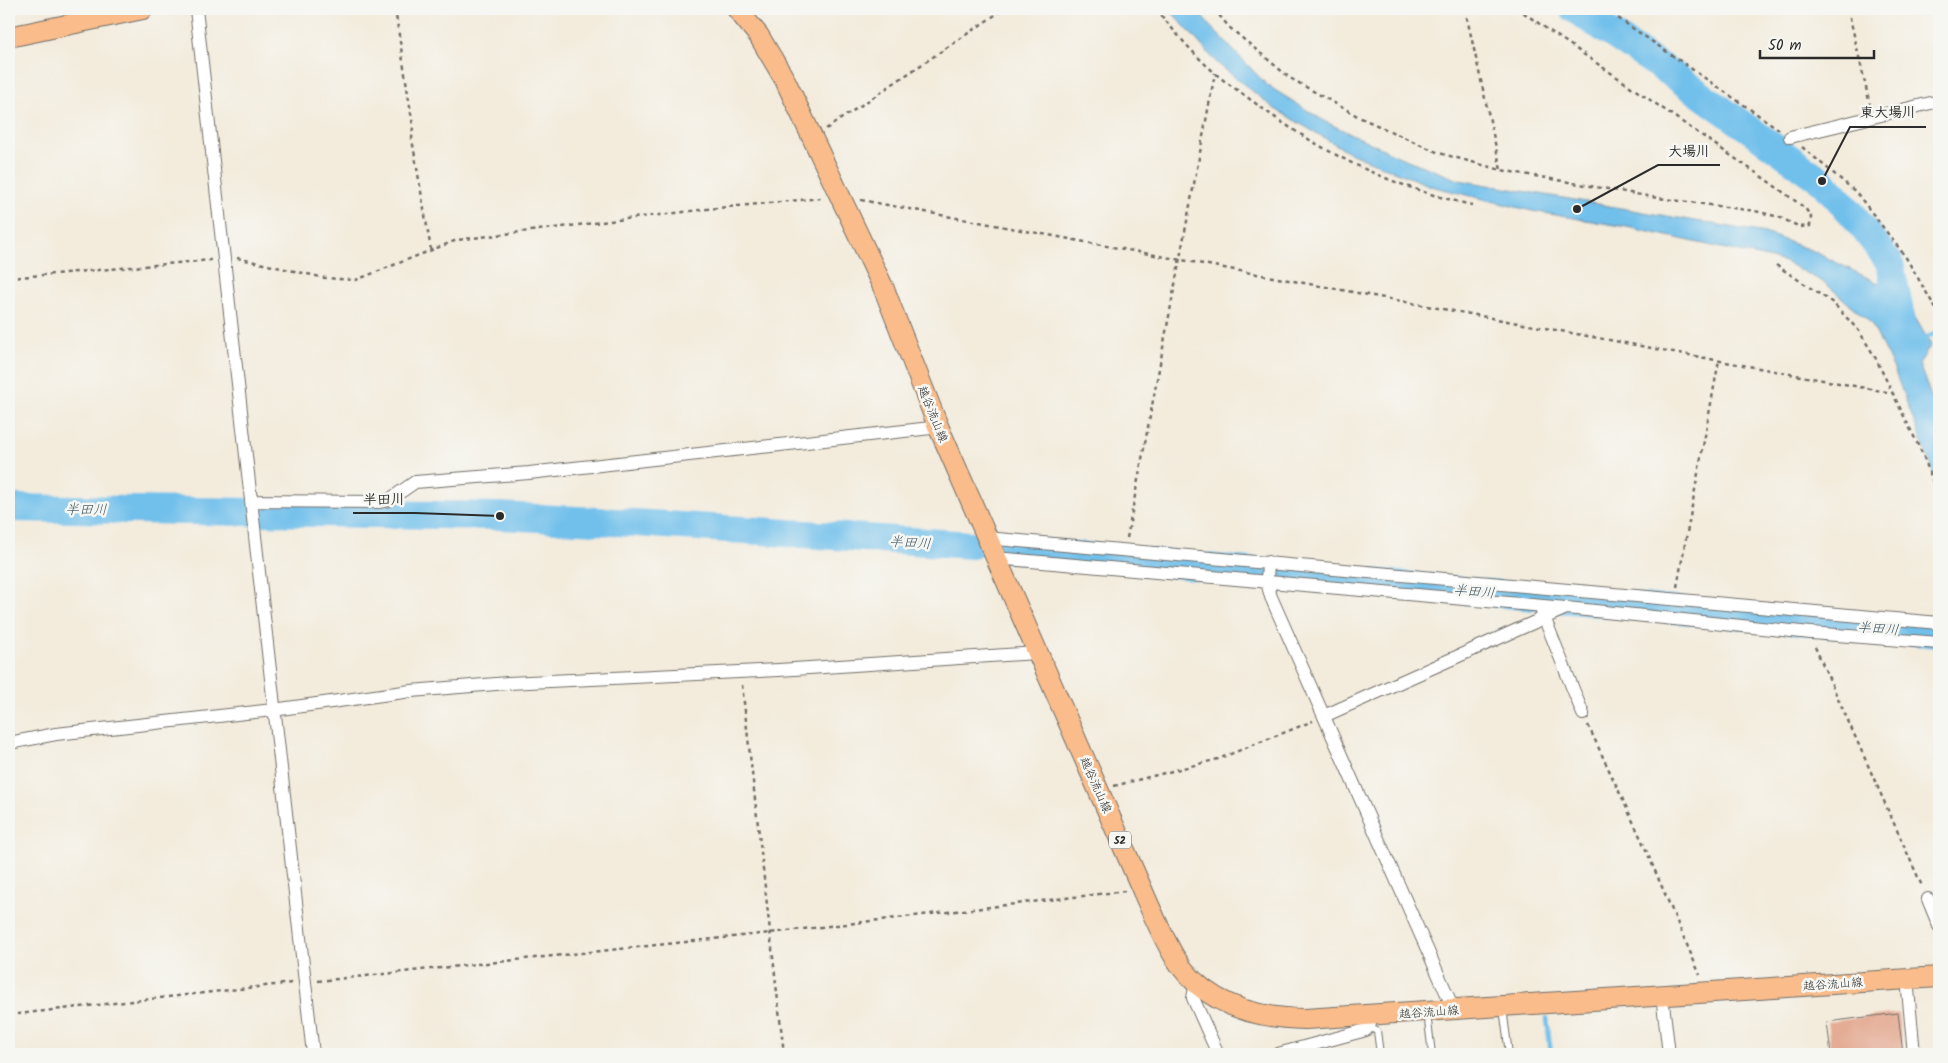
<svg xmlns="http://www.w3.org/2000/svg" width="1948" height="1063" font-family="Kalam,'Klee One',sans-serif">
	<style>
		.water { fill: #71c0eb; stroke: #4e768b }
		.lines { fill: none; stroke-linecap: round; stroke-linejoin: round }
		.stream { stroke: #71c0eb; stroke-width: 4.5 }
		.river { stroke: #71c0eb; stroke-width: 28 }
		.building { fill: #e4ac94 }
		.lane-casing { stroke: #716e69; stroke-width: 8 }
		.street-casing { stroke: #716e69; stroke-width: 14 }
		.primary-casing { stroke: #716e69; stroke-width: 22 }
		.path { stroke: #716e69; stroke-width: 2.5; stroke-dasharray: 4 4; stroke-linecap: butt }
		.lane { stroke: #fff; stroke-width: 6 }
		.street { stroke: #fff; stroke-width: 12 }
		.primary { stroke: #f9bc8a; stroke-width: 20 }
		.labels { text-anchor: middle; stroke-width: 5; stroke-linejoin: round; paint-order: stroke }
		.shield { fill: #f6f6f2; stroke: #686867; stroke-width: 1 }
		.shield-label { font-size: 11px; font-weight: bold; fill: #2b2b2b }
		.street-label { font-size: 12px; fill: #2b2b2b; stroke: #f6f6f2 }
		.water-label { font-size: 14px; font-style: italic; fill: #405865; stroke: #f6f6f2 }
		.leader { fill: none; stroke: #2b2b2b; stroke-width: 2 }
		.callout-dot { fill: #2b2b2b; stroke: #f6f6f2; stroke-width: 2 }
		.callout-label { font-size: 14px; text-anchor: middle; font-weight: bold; fill: #2b2b2b; stroke: #f6f6f2; stroke-width: 5; stroke-linejoin: round; paint-order: stroke }
	</style>
	<rect width="100%" height="100%" fill="#f6f6f2"/>
	<filter id="ink" filterUnits="userSpaceOnUse"><feTurbulence type="fractalNoise" baseFrequency=".02" numOctaves="2"/><feDisplacementMap in="SourceGraphic" scale="10" xChannelSelector="R" yChannelSelector="G"/><feConvolveMatrix kernelMatrix="1 2 1 2 8 2 1 2 1" color-interpolation-filters="sRGB"/></filter>
	<filter id="wash" filterUnits="userSpaceOnUse"><feTurbulence type="fractalNoise" baseFrequency=".0096" numOctaves="4" result="noise"/><feDisplacementMap in="SourceGraphic" scale="20" xChannelSelector="R" yChannelSelector="G"/><feGaussianBlur stdDeviation="1.12" result="paint"/><feColorMatrix in="noise" values="0 0 0 0 0 0 0 0 0 0 0 0 0 0 0 0 0 1.4 0 .05"/><feComposite in="paint" operator="in"/></filter>
	<g filter="url(#wash)">
		<rect width="100%" height="100%" fill="#f3ebdb"/>
		<path class="water" d="M1169,9h27l13,16 58,60 59,37 74,35 59,23 306,53 48,18 63,31 21,4 34,59 -12,19 20,54v68l-46,-119 -22,-44 -46,-40 -40,-21 -158,-35 -95,-16 -101,-25 -79,-32 -77,-45 -58,-46z"/>
		<g class="lines">
			<path class="stream" d="M1922,339l17,-7
				M1547,1018l4,36"/>
			<path class="river" d="M1574,9l105,70 143,102 32,35 36,47 12,59
				M9,508l491,8 135,7 337,22
				M1009,549l930,85"/>
		</g>
		<g id="blocks">
			<path class="building" d="M1898,1013l5,41h-72l-4,-32z"/>
		</g>
	</g>
	<g filter="url(#ink)">
		<use href="#blocks" fill-opacity="0" stroke="#716e69" stroke-width="1"/>
		<g class="lines">
			<g class="lane-casing">
				<path id="lane" d="M1503,1008l6,46
					M1427,1013l5,41
					M1368,1027l9,4 3,23"/>
			</g>
			<g class="street-casing">
				<path id="street" d="M196,9l117,1045
					M1790,137l149,-36
					M251,501l127,1 11,-2 26,-18 114,-9 402,-45 7,-2
					M986,538l953,85
					M995,558l571,50 245,25 128,10
					M1268,562l-1,20 4,15 183,413
					M1542,612l41,102
					M1324,716l240,-107
					M9,743l47,-9 217,-24 138,-19 97,-8 271,-13 258,-17
					M1928,899l11,27
					M1907,979l7,75
					M1196,983l-3,15 25,56
					M1662,995l7,59
					M1278,1054l88,-24 4,-6 -2,-8"/>
			</g>
			<g class="primary-casing">
				<path id="primary" d="M737,9l22,27 26,44 99,209 54,137 203,461c10,23 20,47 33,69 28,47 79,62 131,63l634,-42
					M9,37l134,-28"/>
			</g>
			<path class="path" d="M395,9l18,117 -1,13 19,111
				M1156,9c18,22 37,45 59,64 11,10 24,18 36,27 69,52 137,86 221,105
				M1214,9l15,18 61,51 71,40 78,35 62,17 157,28 97,13 24,6 21,10 10,-1 1,-9 -6,-9 -40,-29 -247,-170
				M1465,9l36,161
				M1605,9l175,121
				M1848,9l22,96
				M826,129l178,-120
				M1802,147l54,45 49,64 34,58
				M861,200l1031,193
				M237,258l88,20 31,2 101,-40 250,-31 114,-11
				M1776,265l57,38 26,28 16,26 48,98 16,43
				M9,278l202,-18
				M1127,538l88,-465
				M1677,587l42,-227
				M1815,647l107,239
				M742,685l42,369
				M1588,725l55,118 57,132
				M1114,786l104,-27 95,-38
				M318,981l452,-48 355,-42
				M9,1015l283,-32"/>
			<use href="#lane" class="lane"/>
			<use href="#street" class="street"/>
			<use href="#primary" class="primary"/>
		</g>
	</g>
	<g class="labels">
		<rect class="shield" x="1109" y="831.5" width="22" height="17" rx="4"/>
		<g class="shield-label">
			<text x="1120" y="844">52</text>
		</g>
		<g class="street-label">
			<text transform="translate(933 414) rotate(68)" y="4">越谷流山線</text>
			<text transform="translate(1096 785) rotate(66)" y="4">越谷流山線</text>
			<text transform="translate(1833 984) rotate(-4)" y="4">越谷流山線</text>
			<text transform="translate(1429 1012) rotate(-4)" y="4">越谷流山線</text>
		</g>
		<g class="water-label">
			<text transform="translate(86 509) rotate(1)" y="5">半田川</text>
			<text transform="translate(910 542) rotate(4)" y="5">半田川</text>
			<text transform="translate(1474 591) rotate(5)" y="5">半田川</text>
			<text transform="translate(1878 628) rotate(5)" y="5">半田川</text>
		</g>
	</g>
	<path class="leader" d="M1822 181L1850 127H1926M1577 209L1658 165H1720M500 516L415 513H353"/>
	<g class="callout-dot">
		<circle cx="1822" cy="181" r="5"/>
		<circle cx="1577" cy="209" r="5"/>
		<circle cx="500" cy="516" r="5"/>
	</g>
	<g class="callout-label">
		<text x="1888" y="117">東大場川</text>
		<text x="1689" y="156">大場川</text>
		<text x="384" y="504">半田川</text>
	</g>
	<rect width="1948" height="1063" fill="none" stroke="#f6f6f2" stroke-width="30"/>
	<path d="M1760 50v8h114v-8" fill="none" stroke="#2b2b2b" stroke-width="2.5"/>
	<text x="1768" y="50" font-size="15" fill="#2b2b2b" stroke="#f6f6f2" stroke-width="4" paint-order="stroke">50 m</text>
</svg>
